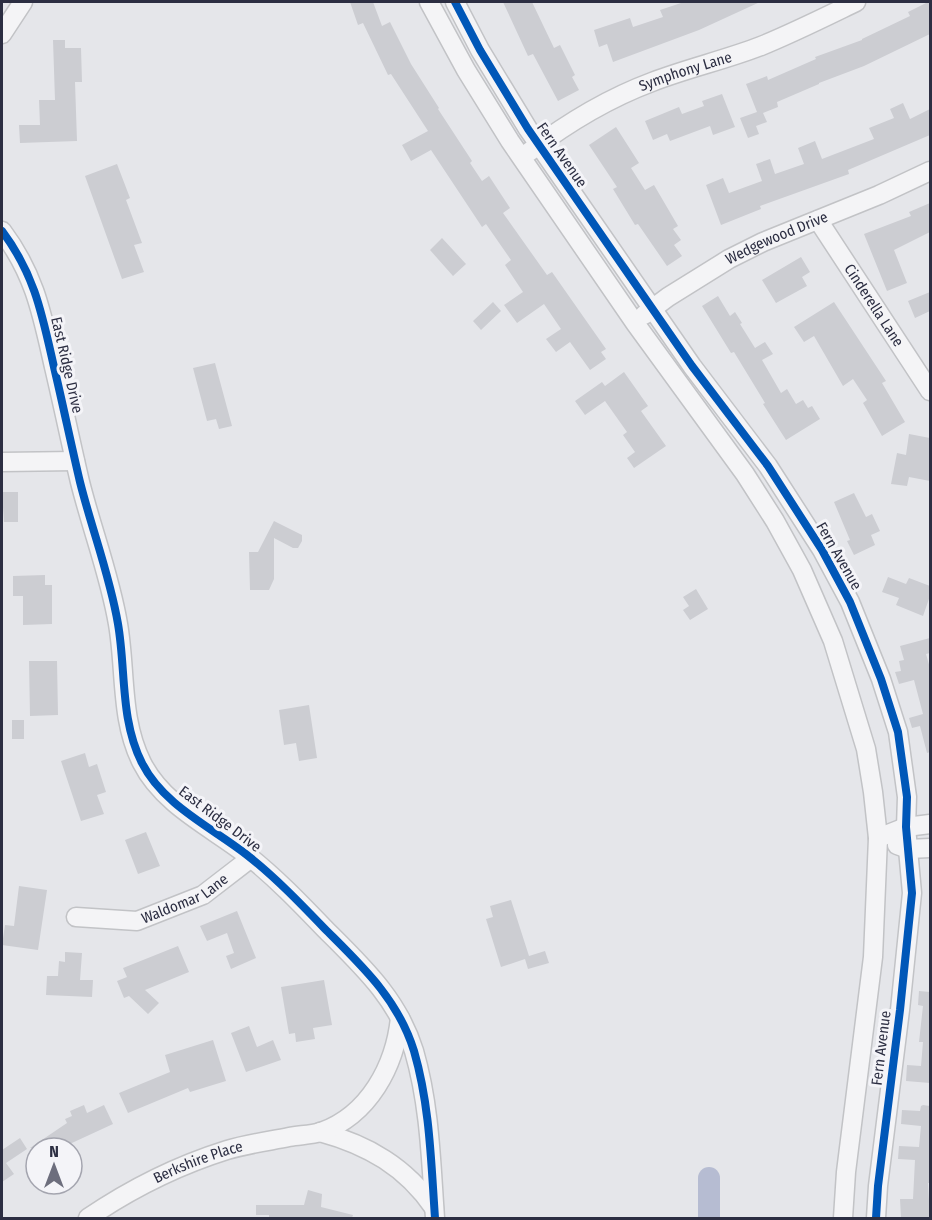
<svg xmlns="http://www.w3.org/2000/svg" width="932" height="1220" font-family="'Fira Sans Condensed',sans-serif">
	<style>
		.lines { fill: none; stroke-linecap: round; stroke-linejoin: round }
		.river { stroke: #b6bcd2; stroke-width: 22 }
		.building { fill: #cccdd2 }
		.minor-casing { stroke: #c2c3c6; stroke-width: 21 }
		.minor { stroke: #f4f4f6; stroke-width: 18 }
		.cycleway-casing { stroke: #f4f4f8; stroke-width: 11 }
		.cycleway { stroke: #0057b8; stroke-width: 8 }
		.labels { text-anchor: middle; stroke-width: 6; stroke-linejoin: round; paint-order: stroke }
		.street-label { font-size: 15px; fill: #2c2e42; stroke: #f4f4f8 }
	</style>
	<rect width="100%" height="100%" fill="#e5e6ea"/>
	<g class="lines">
		<path class="river" d="M709,1178v40"/>
	</g>
	<path class="building" d="M350,2h23l9,24 8,-4 21,42 28,44 -1,1 34,52 -2,2 12,18 7,-5 21,32 -7,5 44,62 5,-3 54,77 -5,3 5,7 -16,11 -20,-28 -14,10 -10,-13 15,-10 -17,-25 -27,19 -13,-18 19,-13 -18,-27 6,-5 -25,-36 -4,3 -51,-77 -20,11 -9,-16 26,-14 -37,-57 -3,1 -25,-52 -5,2z
		M503,2h29l22,46 6,-3 15,30 -3,2 7,13 -21,11 -25,-47 -5,2z
		M684,2h76l-61,28 -86,32 -6,-18 -8,3 -5,-17 36,-12 3,9 30,-10 -3,-7z
		M928,2h2v32l-66,32 -45,17v1l-42,18 1,5 -15,6 4,9 -11,4 3,8 -11,4 -8,-20 17,-6 -11,-28 21,-8 1,4 48,-21 -1,-2 47,-17v-1l48,-23 -2,-4z
		M53,40h12v8h16l1,34h-7l2,59 -57,2 -1,-18h21l-1,-25h16z
		M722,94l13,33 -22,8 -3,-9 -40,15 -3,-7 -14,6 -8,-19 34,-14 3,7 22,-8 -2,-5z
		M903,103l7,16 20,-10v26l-82,35 1,4 -89,32 1,3 -40,16 -15,-40 17,-7 6,15 33,-12 -6,-17 14,-5 5,15 29,-10 -6,-16 17,-7 7,18 52,-20 -5,-11 25,-10 -4,-9z
		M616,127l23,36 -8,5 14,22 9,-5 24,41 -5,3 8,11 -7,5 8,11 -15,10 -29,-42 -3,1 -22,-36 4,-2 -28,-42z
		M117,164l13,34 -4,2 16,43 -8,2 10,27 -22,7 -37,-103z
		M930,203v29l-36,18 13,33 -20,8 -23,-57 47,-18 -2,-4z
		M442,238l24,26 -13,12 -23,-26z
		M801,257l9,15 -8,5 5,9 -31,17 -14,-23z
		M930,292v19l-15,7 -7,-17z
		M718,296l12,20 5,-4 7,11 -2,1 15,24 10,-6 8,12 -11,6 19,33 6,-4 9,15 7,-4 5,8 4,-2 8,13 -34,21 -23,-36 2,-1 -31,-51 -3,1 -29,-47z
		M493,302l8,9 -20,19 -8,-9z
		M834,302l52,79 -4,2 23,39 -23,14 -19,-33 4,-3 -14,-21 -10,7 -29,-50 -10,6 -10,-15z
		M215,363l17,63 -13,3 -3,-10 -9,2 -14,-53z
		M624,372l24,34 -7,5 25,35 -32,22 -7,-10 8,-6 -12,-17 4,-3 -22,-31 -20,14 -10,-14 27,-19 3,4z
		M909,434l21,4v43l-21,-4 -2,9 -16,-2 6,-31 9,2z
		M2,492h16v30h-14z
		M854,493l12,24 6,-3 8,17 -9,4 4,10 -21,10 -7,-14 3,-1 -16,-38z
		M274,521l28,14v6l-4,7h-5l-19,-10v41l-5,11h-19l-1,-38h9z
		M45,575v10h7v39l-29,1v-29h-10v-20z
		M888,577l18,7 3,-6 21,8v10l-7,20 -27,-11 3,-7 -17,-6z
		M696,589l12,20 -18,11 -7,-10 6,-4 -6,-9z
		M930,638v15l-4,1 4,14v84l-3,1 -7,-27 -8,2 -3,-10 14,-4 -9,-34 -15,4 -4,-12 6,-1 -2,-10 5,-1 -4,-14z
		M29,661h28l1,54 -28,1z
		M309,705l8,53 -18,3 -3,-18 -12,2 -5,-35z
		M12,720h12v19h-12z
		M85,753l4,14 8,-3 9,28 -9,3 7,19 -23,7 -20,-60z
		M146,832l14,34 -22,8 -13,-34z
		M19,886l28,4 -9,60 -36,-5 3,-20 9,1z
		M511,900l18,56 16,-5 4,12 -21,6 -3,-10 -24,8 -15,-48 7,-2 -3,-11z
		M237,911l19,47 -25,11 -5,-13 8,-3 -7,-20 -20,8 -7,-15z
		M178,946l11,26 -44,18 14,13 -11,11 -19,-18 -5,2 -7,-17 10,-4 -4,-9z
		M65,952l17,1 -2,27h13l-1,17 -46,-2 1,-19h11l1,-15 6,1z
		M324,980l8,45 -19,3 2,11 -19,3 -1,-9 -6,1 -8,-47z
		M919,991l11,1v91l-24,-2 1,-16 14,1 2,-24h-4l4,-36 -5,-1z
		M249,1026l8,21 16,-7 8,20 -35,12 -15,-39z
		M213,1040l13,41 -36,11 -2,-4 -60,25 -9,-20 51,-21 -5,-17z
		M84,1105l3,8 17,-8 9,19 -52,24h-31l37,-25 -2,-4 7,-3 -2,-5z
		M923,1105l7,1v77h-2l2,35h-29l-1,-19h13l2,-39 -17,-1 1,-13 20,1 2,-21 -20,-2 1,-14 18,1 1,-5z
		M20,1138l7,11 -21,14 8,11 -12,8v-32z
		M308,1190l14,4 -1,13 32,8 -1,3h-83v-3h-13v-10h48z"/>
	<g class="lines">
		<g class="minor-casing">
			<g id="minor">
				<path d="M429,2l37,68 44,71 125,182 110,151 30,47 27,49 31,71 33,108 7,43 5,46 -5,119 -27,215 -3,46"/>
				<path d="M455,2l25,48 48,79 164,237 76,100 54,84 28,52 31,77 17,53 9,65 -1,30 6,66 -12,117 -22,176 -2,32"/>
				<path d="M2,34l21,-32"/>
				<path id="s1" d="M529,152c37,-28 80,-54 123,-70 36,-14 73,-22 109,-36 32,-13 64,-29 95,-44"/>
				<path id="s2" d="M818,220l112,171"/>
				<path d="M2,231c33,44 40,83 52,136 9,38 17,77 26,115 12,48 30,94 38,142 8,46 2,96 24,139 21,42 69,64 105,92 28,22 53,48 78,74 37,37 73,70 89,122 16,55 17,111 21,167"/>
				<path id="s3" d="M644,315l24,-18 61,-38 34,-17 116,-47 51,-24"/>
				<path d="M2,462l73,-1"/>
				<path d="M878,838l28,-11 24,-3"/>
				<path d="M897,845l11,4 22,-1"/>
				<path id="s4" d="M76,917l61,4 66,-26 48,-37"/>
				<path d="M320,1132c48,13 86,35 114,76"/>
				<path id="s5" d="M88,1218c44,-30 88,-52 139,-68 20,-6 42,-9 62,-13 11,-2 22,-2 32,-5 48,-17 74,-66 79,-114"/>
			</g>
		</g>
		<use href="#minor" class="minor"/>
		<g class="cycleway-casing">
			<path id="cycleway" d="M455,2l25,48 48,79 164,237 76,100 54,84 28,52 31,77 17,53 9,65 -1,30 6,66 -12,117 -22,176 -2,32
				M2,231c33,44 40,83 52,136 9,38 17,77 26,115 12,48 30,94 38,142 8,46 2,96 24,139 21,42 69,64 105,92 28,22 53,48 78,74 37,37 73,70 89,122 16,55 17,111 21,167"/>
		</g>
		<use href="#cycleway" class="cycleway"/>
	</g>
	<g class="labels">
		<g class="street-label">
			<text dy="5" stroke="none"><textPath href="#s1" startOffset="177">Symphony Lane</textPath></text>
			<text transform="translate(562 155) rotate(55)" y="5">Fern Avenue</text>
			<text dy="5" stroke="none"><textPath href="#s3" startOffset="154">Wedgewood Drive</textPath></text>
			<text dy="5" stroke="none"><textPath href="#s2" startOffset="102">Cinderella Lane</textPath></text>
			<text transform="translate(67 365) rotate(77)" y="5">East Ridge Drive</text>
			<text transform="translate(839 556) rotate(60)" y="5">Fern Avenue</text>
			<text transform="translate(220 819) rotate(37)" y="5">East Ridge Drive</text>
			<text dy="5" stroke="none"><textPath href="#s4" startOffset="114">Waldomar Lane</textPath></text>
			<text transform="translate(881 1048) rotate(-83)" y="5">Fern Avenue</text>
			<text dy="5" stroke="none"><textPath href="#s5" startOffset="124">Berkshire Place</textPath></text>
		</g>
	</g>
	<rect width="932" height="1220" fill="none" stroke="#2c2e42" stroke-width="6"/>
	<g transform="translate(54 1166)"><circle r="28" fill="#f4f4f8" stroke="#a4a5af" stroke-width="1.5"/>
	<path d="M0-4.5L10 22L0 15L-10 22Z" fill="#6d6e7d"/>
	<text y="-9" font-size="16" font-weight="bold" text-anchor="middle" fill="#2c2e42">N</text>
	</g>
</svg>
